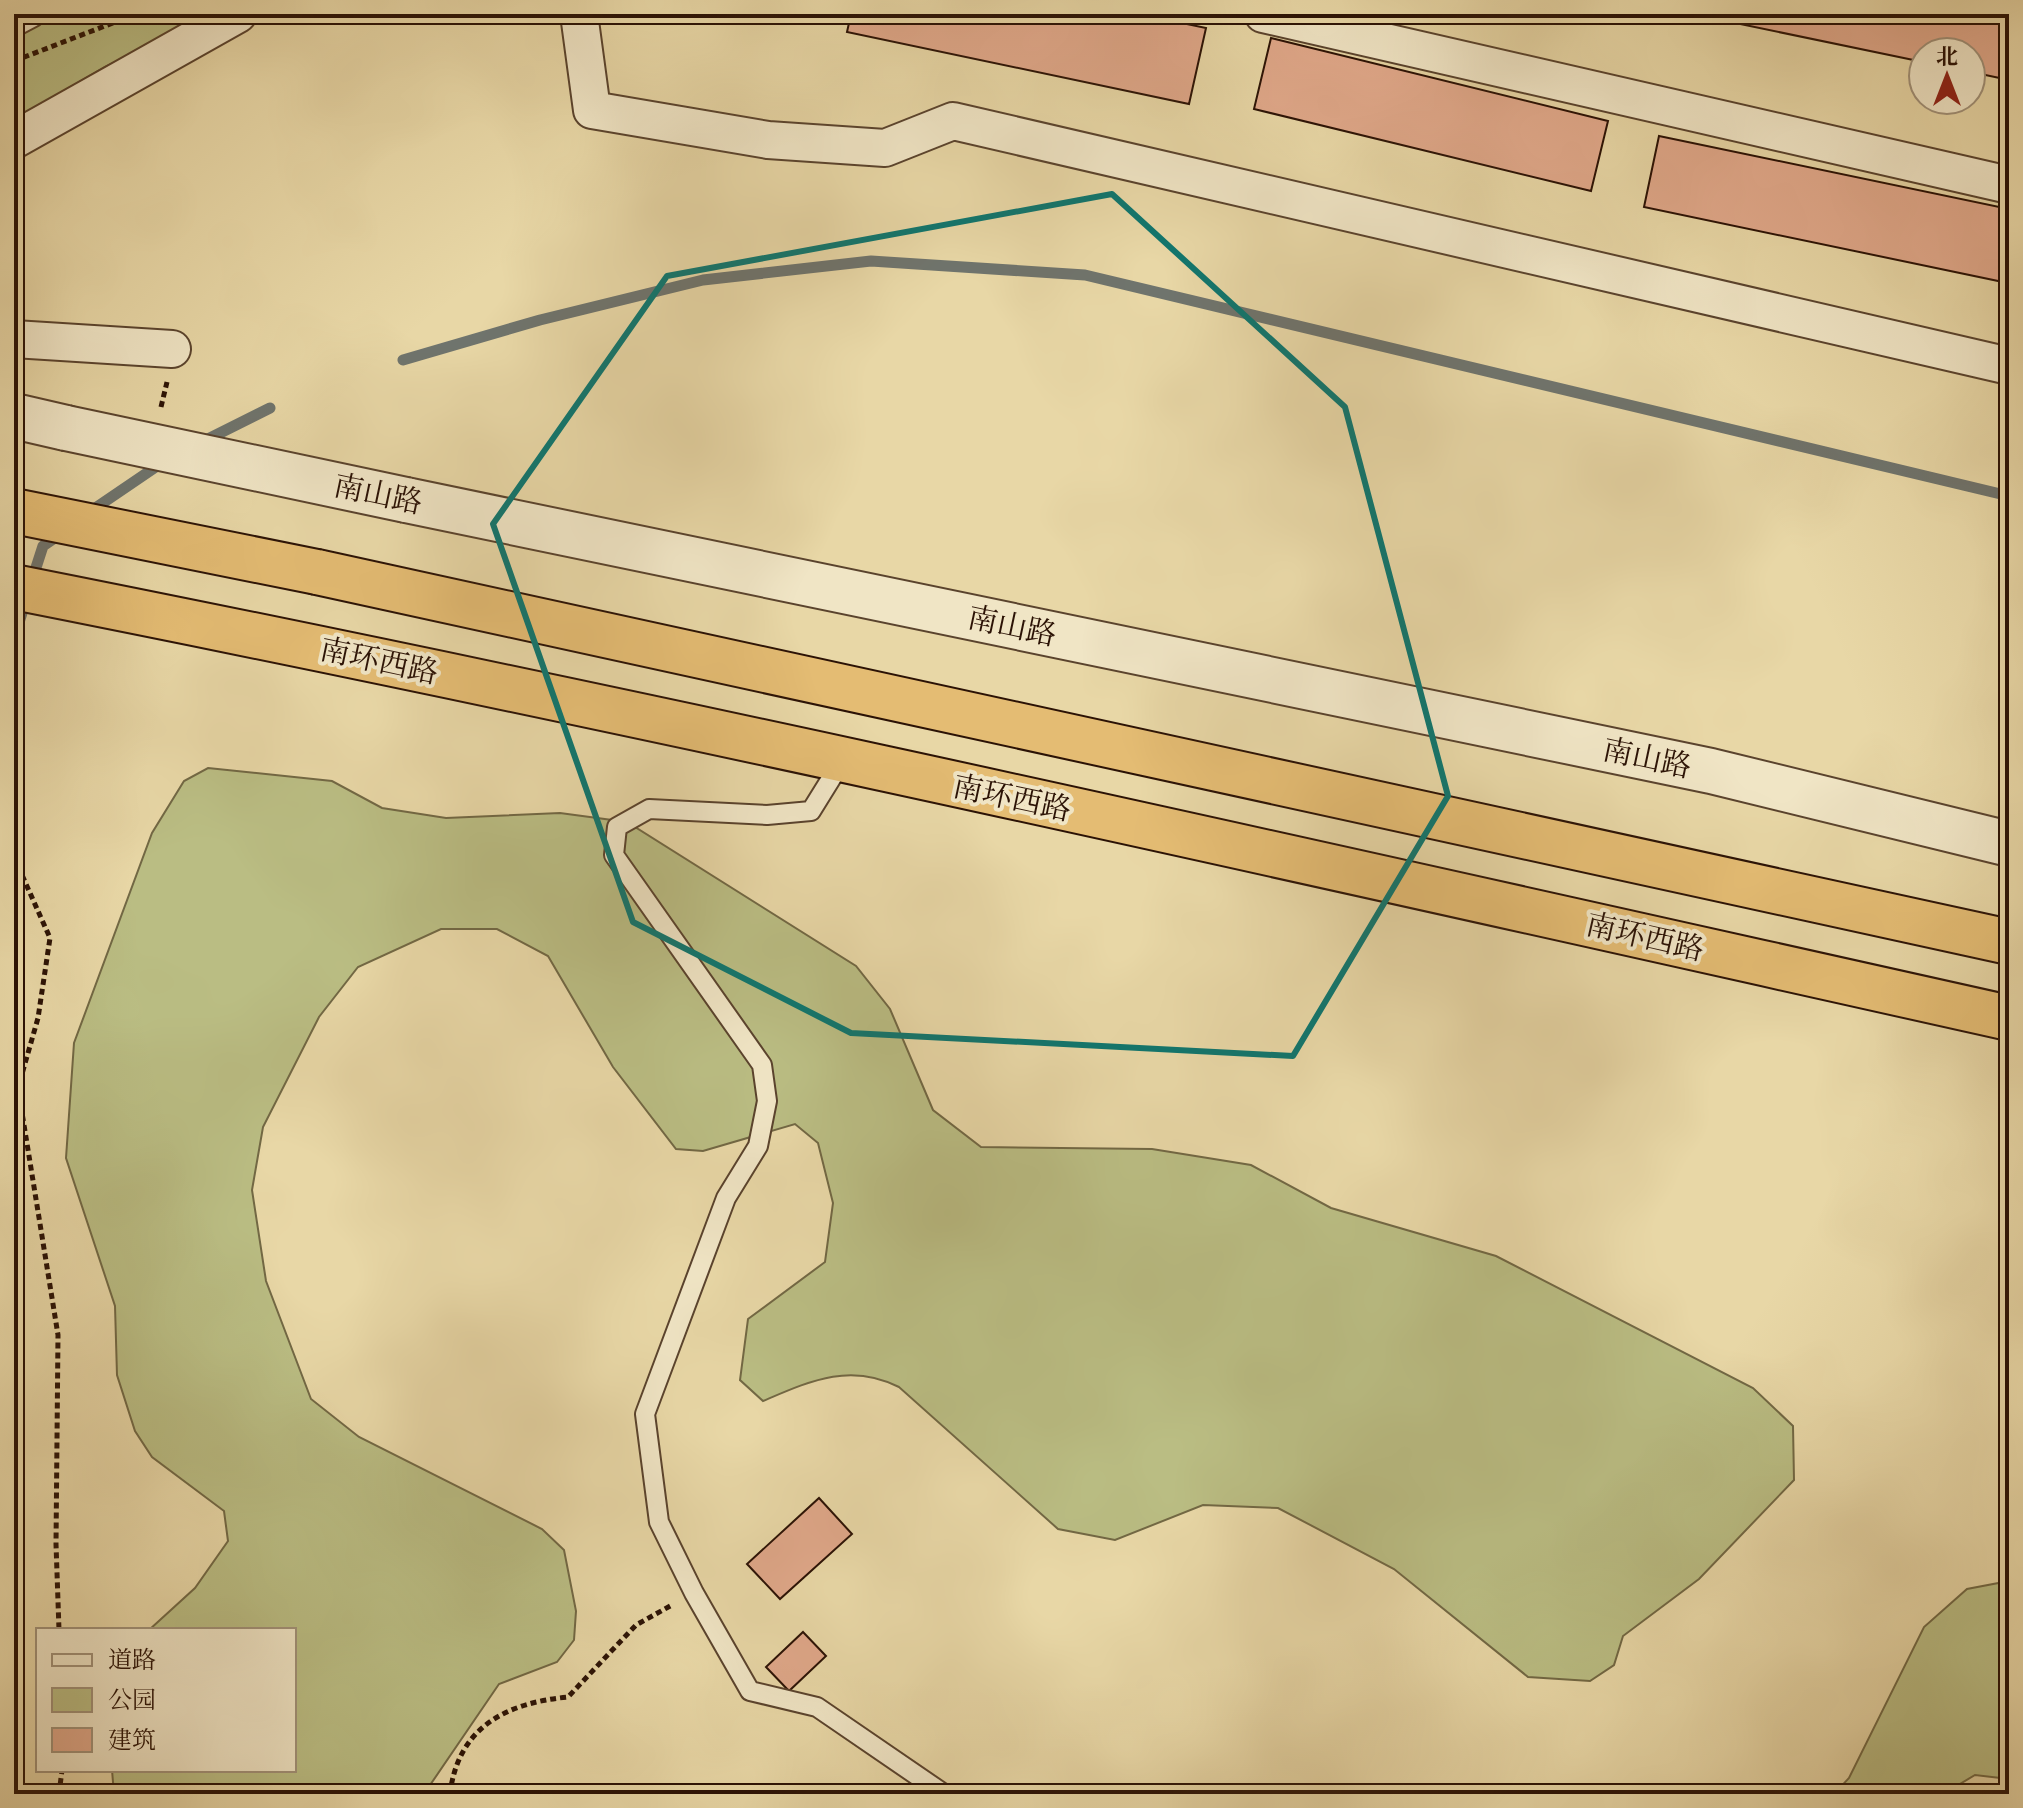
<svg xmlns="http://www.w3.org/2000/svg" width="2023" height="1808" font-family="Cardo,'Noto Serif SC',serif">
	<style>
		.green { fill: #babd83; stroke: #726844; stroke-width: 2 }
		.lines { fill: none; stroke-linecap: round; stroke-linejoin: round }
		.stream { stroke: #6f746d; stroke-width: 11 }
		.building { fill: #e0a88a; stroke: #2b1205; stroke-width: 2 }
		.service-casing { stroke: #5a432d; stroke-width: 22 }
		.pedestrian-casing { stroke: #5a432d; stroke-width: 30 }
		.minor-casing { stroke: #5a432d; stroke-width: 40 }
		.tertiary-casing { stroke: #5a432d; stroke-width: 48 }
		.trunk-casing { stroke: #2b1205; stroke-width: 48 }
		.path { stroke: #2b1205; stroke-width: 5; stroke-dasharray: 6 4; stroke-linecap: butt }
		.service { stroke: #f0e5c5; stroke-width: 18 }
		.pedestrian { stroke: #f0e5c5; stroke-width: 26 }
		.minor { stroke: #f0e5c5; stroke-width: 36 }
		.tertiary { stroke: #f0e5c5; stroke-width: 44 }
		.trunk { stroke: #e4bc73; stroke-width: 44 }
		.tertiary-bridge-casing { stroke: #5a432d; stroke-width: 48; stroke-linecap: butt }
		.trunk-bridge-casing { stroke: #2b1205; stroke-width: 48; stroke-linecap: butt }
		.tertiary-bridge { stroke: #f0e5c5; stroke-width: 44 }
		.trunk-bridge { stroke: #e4bc73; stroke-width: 44 }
		.marked { fill: none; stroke: #0f766e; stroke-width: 6; stroke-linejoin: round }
		.labels { text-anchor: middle; stroke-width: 8; stroke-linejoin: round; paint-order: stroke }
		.street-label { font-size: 30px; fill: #2b1205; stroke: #f0e5c5 }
	</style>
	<rect width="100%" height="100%" fill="#e8d7a6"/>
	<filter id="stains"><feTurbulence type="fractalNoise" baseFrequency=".0025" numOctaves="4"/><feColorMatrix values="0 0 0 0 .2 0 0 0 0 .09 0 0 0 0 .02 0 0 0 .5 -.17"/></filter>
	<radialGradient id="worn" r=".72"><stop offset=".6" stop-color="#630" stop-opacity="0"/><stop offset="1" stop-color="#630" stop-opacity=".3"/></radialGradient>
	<path class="green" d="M14,14h199l-108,53 -91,53z
		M208,768l124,13 50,27 64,10 114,-5 67,9 229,144 34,43 43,101 48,37 171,2 99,16 80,43 165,48 257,132 40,38 1,54 -95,99 -76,57 -9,29 -24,16 -62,-4 -134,-108 -116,-61 -75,-3 -88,35 -57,-11 -159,-142c-49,-25 -89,-6 -136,14l-23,-21 8,-61 77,-57 8,-59 -15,-60 -23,-19 -92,27 -27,-2 -63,-82 -65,-111 -51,-27h-56l-83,38 -39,50 -56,110 -11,63 14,91 45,118 48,38 183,92 22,21 12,61 -2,29 -17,22 -58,22 -73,107 2,3h-314l-2,-24h182v-140h-145l46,-42 33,-47 -4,-30 -72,-54 -17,-26 -18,-56 -2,-69 -49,-148 8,-115 78,-210 32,-52z
		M2009,1581v198l-34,-4 -32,19h-109l15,-16 75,-151 43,-38z"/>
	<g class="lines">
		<path class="stream" d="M403,360l137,-40 163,-40 168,-19 214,14 924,221
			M200,443l70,-35
			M88,513l75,-51
			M32,580l11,-34 19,-13
			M14,638l13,-41"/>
	</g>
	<path class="building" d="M851,14h288l67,14 -17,76 -342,-72z
		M1692,14h317v66l-38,-8v-20h-48v10z
		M1271,38l337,83 -17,70 -337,-82z
		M1659,136l350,73v43l-6,30 -359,-75z
		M819,1498l33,36 -72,65 -33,-35z
		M803,1632l23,24 -37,35 -23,-24z"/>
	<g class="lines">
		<g class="service-casing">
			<path id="service" d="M842,761l-31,50 -44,4 -118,-6 -32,18 -3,28 148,210 5,36 -9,45 -32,52 -81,216 14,108 35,71 56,98 67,16 127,87"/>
		</g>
		<g class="pedestrian-casing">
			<path id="pedestrian" d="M14,23l17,-9"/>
		</g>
		<g class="minor-casing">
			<path id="minor" d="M579,14l13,96 176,30 117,8 68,-27 1056,245
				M1263,14l746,171
				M14,140l224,-126
				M14,339l158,10"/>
		</g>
		<g class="tertiary-casing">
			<path id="tertiary" d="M14,416l52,12
				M406,500l1305,271 298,73"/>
		</g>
		<g class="trunk-casing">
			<path id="trunk" d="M317,572l1692,370
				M14,587c667,132 1331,283 1995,431"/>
		</g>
		<path class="path" d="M14,61l122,-47
			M161,407l6,-25
			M14,857l36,81 -12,80 -20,70 40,247 -2,209 3,86
			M59,1794l3,-24
			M450,1794c8,-67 56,-91 118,-97l68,-72 36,-20"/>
		<use href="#service" class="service"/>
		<use href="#pedestrian" class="pedestrian"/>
		<use href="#minor" class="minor"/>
		<use href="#tertiary" class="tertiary"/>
		<use href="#trunk" class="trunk"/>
		<g class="tertiary-bridge-casing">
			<path id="tertiary-bridge" d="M66,428l340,72"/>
		</g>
		<g class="trunk-bridge-casing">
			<path id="trunk-bridge" d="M14,511l303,61"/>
		</g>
		<use href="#tertiary-bridge" class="tertiary-bridge"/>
		<use href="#trunk-bridge" class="trunk-bridge"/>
	</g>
	<path class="marked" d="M1112,194l233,213 103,389 -155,260 -442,-23 -218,-111 -140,-398 174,-248z"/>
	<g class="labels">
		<g class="street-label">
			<text transform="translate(378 494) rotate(12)" y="10">南山路</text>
			<text transform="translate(1012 626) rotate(12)" y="10">南山路</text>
			<text transform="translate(379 661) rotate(12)" y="10">南环西路</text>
			<text transform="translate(1647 758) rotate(12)" y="10">南山路</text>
			<text transform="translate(1012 798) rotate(12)" y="10">南环西路</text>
			<text transform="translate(1645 937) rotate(13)" y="10">南环西路</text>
		</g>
	</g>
	<rect width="2023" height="1808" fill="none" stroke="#e8d7a6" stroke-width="48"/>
	<rect x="16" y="16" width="1991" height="1776" fill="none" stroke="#2b1205" stroke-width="4"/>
	<rect x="24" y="24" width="1975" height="1760" fill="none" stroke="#2b1205" stroke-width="2"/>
	<rect x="36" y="1628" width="260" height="144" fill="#f0e5c5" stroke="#a19178" stroke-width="2"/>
	<rect x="52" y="1654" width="40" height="12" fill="#f0e5c5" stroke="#a19178" stroke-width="2"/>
	<text x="108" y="1668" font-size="24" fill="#2b1205">道路</text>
	<rect x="52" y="1688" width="40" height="24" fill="#babd83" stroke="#a19178" stroke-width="2"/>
	<text x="108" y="1708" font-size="24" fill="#2b1205">公园</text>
	<rect x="52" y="1728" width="40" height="24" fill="#e0a88a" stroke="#a19178" stroke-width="2"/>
	<text x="108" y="1748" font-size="24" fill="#2b1205">建筑</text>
	<g transform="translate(1947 76)"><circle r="38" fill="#f0e5c5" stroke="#a19178" stroke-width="2"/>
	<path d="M0-6L14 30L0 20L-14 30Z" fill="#8f2418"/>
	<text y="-12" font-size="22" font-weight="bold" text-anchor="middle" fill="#2b1205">北</text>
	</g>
	<rect width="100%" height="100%" filter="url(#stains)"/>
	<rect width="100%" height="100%" fill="url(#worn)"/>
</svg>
